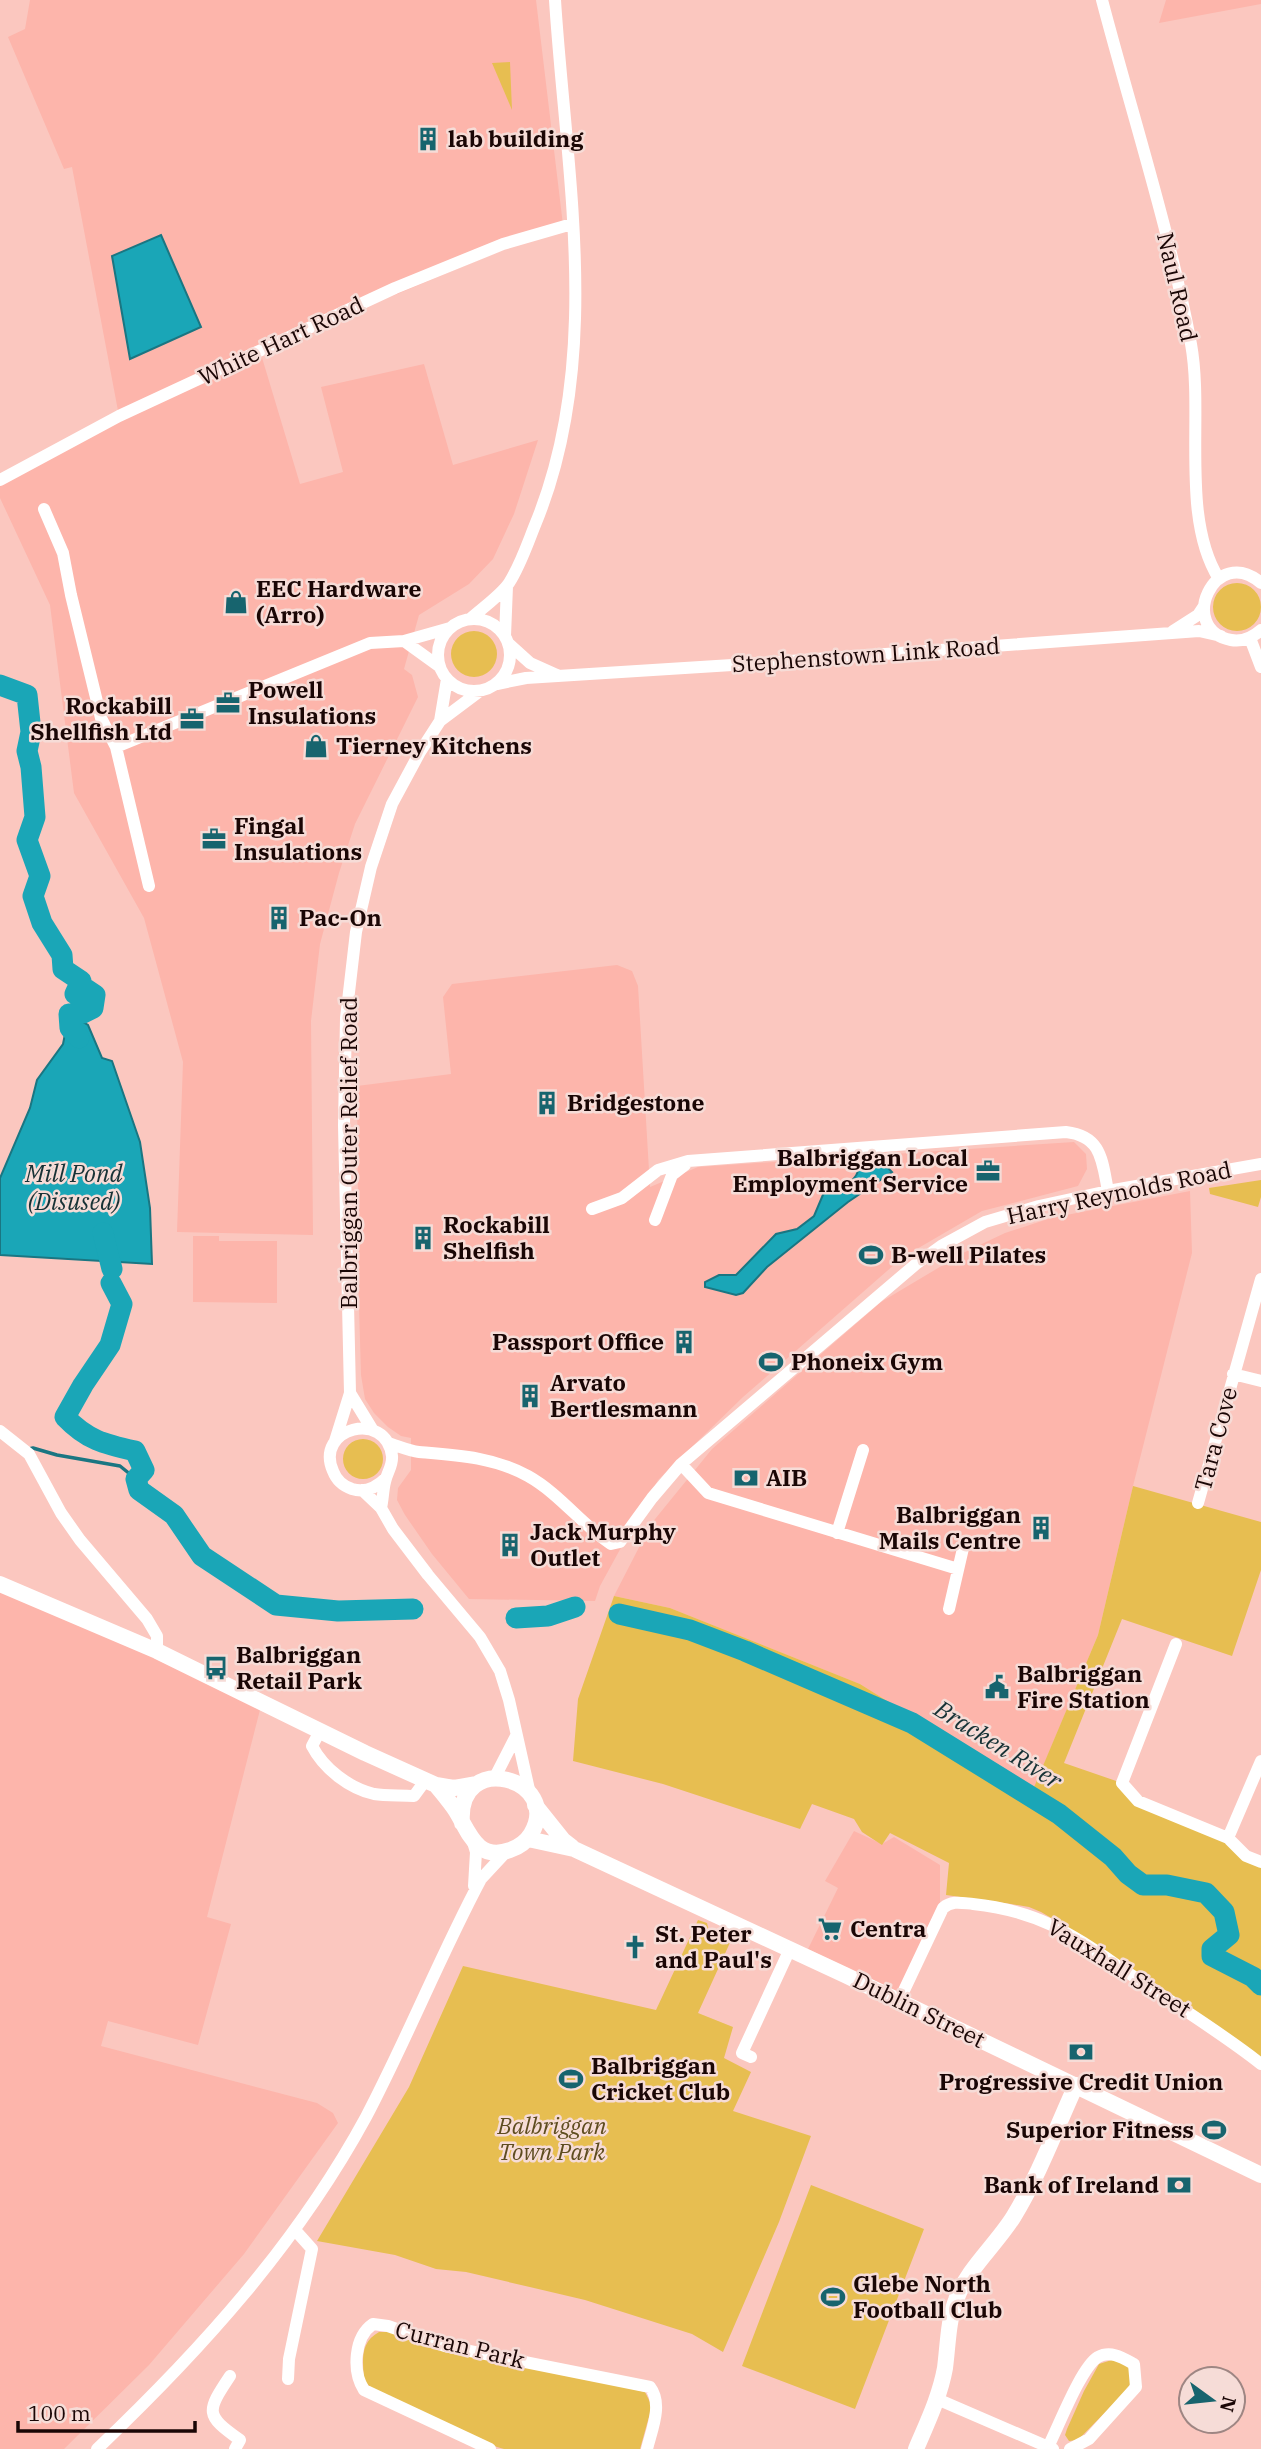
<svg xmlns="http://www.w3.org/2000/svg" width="1261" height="2449" font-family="'IBM Plex Serif',serif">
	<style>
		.built { fill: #fdb5ab }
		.green { fill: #e7be51 }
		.water { fill: #1aa6b7; stroke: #1a7682; stroke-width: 2 }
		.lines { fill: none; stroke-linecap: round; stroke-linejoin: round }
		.stream { stroke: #1a7682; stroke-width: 3.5 }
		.river { stroke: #1aa6b7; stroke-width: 21 }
		.minor { stroke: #fff; stroke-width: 12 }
		.major { stroke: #fff; stroke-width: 16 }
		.labels { text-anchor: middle; stroke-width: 5; stroke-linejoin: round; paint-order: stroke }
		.poi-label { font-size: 23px; font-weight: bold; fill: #1a0605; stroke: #f6dcd7; text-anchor: start }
		.street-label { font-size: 23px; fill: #1a0605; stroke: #f6dcd7 }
		.park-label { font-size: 23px; font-style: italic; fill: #5e4c1f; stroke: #f6dcd7 }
		.water-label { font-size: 24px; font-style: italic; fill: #173236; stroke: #f6dcd7 }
	</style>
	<rect width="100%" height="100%" fill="#fbc7bf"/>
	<path class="built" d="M30,0h506l27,225 -303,126 40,133 43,-12 -22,-85 103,-23 29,101 85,-25 -24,74 -21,45 -24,25 -50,31 -15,54 8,6 6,22 -63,127 -16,49 -19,71 -9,77 2,214 -136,-3 6,-170 -39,-144 -70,-125 -24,-188 -50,-107v-18l119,-64 -47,-249 -8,2 -56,-132 17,-8z
		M1166,0h95v4l-102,19z
		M617,965l15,6 6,15 12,201 48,-20 376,-25 12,12 1,15 -9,17 -96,25 -79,46 -160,140 -85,83 -58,106 -5,15 -126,-2 -37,-45 -27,-39 -8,-15 1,-12 13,-18v-32l-10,-2 -13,-9 -14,-14 -9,-14 -4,-24 -2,-69 -2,-220 94,-12 -8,-77 9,-13z
		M1190,1191l2,62 -59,233 -35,149 -66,158 -172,-109 -190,-76 -56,-12 37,-72 61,-75 169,-147 84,-50 40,-19 46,-15z
		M193,1236h26v5h58v62l-84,-1z
		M0,1584l262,118 -55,215 24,7 -33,121 -90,-24 -7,25 216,57 16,10 5,10 -94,131 -95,111 -85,84h-64z
		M854,1831l28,13 12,-7 46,28v39l-42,88 -90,-43 30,-61 -13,-7z"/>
	<path class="green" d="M510,62l2,48 -20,-47z
		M1213 607a24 24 0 1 1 48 0a24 24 0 1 1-48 0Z
		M451 654a23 23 0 1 1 46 0a23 23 0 1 1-46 0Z
		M1261,1180v17l-3,10 -48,-13 -1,-6z
		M343 1459a20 20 0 1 1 40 0a20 20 0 1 1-40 0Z
		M1133,1486l128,36v48l-29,86 -110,-37 -58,144 58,20 4,6 102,49 33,24v199l-179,-125 -41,-24 -12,-5 -18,-3 -65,-9 3,-32 -59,-30 -8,12 -20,-13 -8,-13 -42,-15 -12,25 -137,-45 -90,-23 5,-62 36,-103 56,12 190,76 172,108 66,-157z
		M698,1920l9,3 2,8 10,4 6,-2 8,3 -35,77 35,14 -9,31 27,14 -18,39 78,25 -32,86 -56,130 -31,-18 -107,-34 -119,-28 -30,-3 -41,-14 -78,-14 92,-154 54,-121 193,44z
		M811,2185l113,44 -69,180 -113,-43z
		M379,2332h10l256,60 7,14 -12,43h-136l-7,-2 -121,-55 -12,-11c-1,-20 -5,-38 15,-49z
		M1115,2359c15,4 18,14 14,29l-51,52 -9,1 -4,-6 2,-6 17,-38 15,-27z"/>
	<path class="water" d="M161,235l40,92 -71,32 -18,-103z
		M69,1014l19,11 14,33 10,3 28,81 10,66 2,56 -152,-9v-77l30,-70 7,-28 26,-36z
		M873,1162l12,3 7,7 -44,30 -81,65 -24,26 -7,2 -31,-8v-5l14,-7h17l40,-41 21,-5 17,-13 11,-26 7,-5 9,3c9,-4 15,-10 18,-19z"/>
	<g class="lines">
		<path class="stream" d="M29,1449l4,-1 24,7 63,11 16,13"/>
		<path class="river" d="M0,685l27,10 4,37 -4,19 4,16 4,50 -8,23 13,36 -7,20 9,27 20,32 1,14 18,12 -6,13 11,-5 9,6 -2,13 -10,5 -14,1 1,14 9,10
			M103,1233l9,36
			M111,1283l11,21 -12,41 -27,40 -18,32c22,23 39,27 70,34l9,19 -8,9 3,11 35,25 28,41 74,49 62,6 75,-2
			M619,1614l71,16 55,21 167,72 147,91 54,43 15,17 15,11h24l39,8 18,19 5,23 -17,14v7l41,21 8,8
			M516,1618l32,-2 27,-9"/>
		<path class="minor" d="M1102,0c30,114 67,228 89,344 13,71 -11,173 28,235
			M0,480l119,-64 276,-128 108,-44 69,-20
			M44,509l19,44 8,42 30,123 15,29
			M1261,583c-46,-40 -85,46 -30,57 11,2 22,-3 30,-10
			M438 655a36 36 0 1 1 72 0a36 36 0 1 1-72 0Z
			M470,619c11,-10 31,-24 39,-36 11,-17 18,-38 26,-58 69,-166 31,-352 20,-525
			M1173,631l25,-16 6,-9
			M505,636l2,-50
			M1250,638l11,29
			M404,641l36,26
			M509,644l21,19 29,13
			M497,684l29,-6 222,-14 451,-33 22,5
			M440,721l7,-42
			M149,886l-33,-139 254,-104 34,-2 46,-13
			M592,1209l30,-11 36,-28 30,-9 378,-29c36,4 36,29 42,59
			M655,1220l17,-45 13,-10
			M1233,1374l28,7
			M350,1393l22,36
			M0,1431l29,23 32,59 19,27 67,79 10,17v15
			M335,1441l15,-48 -6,-268 2,-107 10,-86 15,-65 21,-63 28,-52 20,-31 40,-30
			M388,1443c10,3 21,8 31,9 37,3 75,5 109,24 32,18 53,48 83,68l9,-2 32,-44 29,-34 235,-200 25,-18 44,-24 54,-16 69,-15 153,-27
			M681,1464l27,29 250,76
			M362,1490l19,18 12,21 35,46 52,62 20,34 9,29 21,94
			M1198,1503l63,-224
			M381,1508c2,-9 2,-18 4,-26 2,-10 8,-16 7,-26 -6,-47 -78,-28 -59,15 3,8 10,15 19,18 13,4 25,-2 34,-11
			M837,1533l26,-83
			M949,1609l15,-65
			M1176,1644l-54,139 16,18 90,37 18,18 15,6
			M320,1731l-8,15c12,23 37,42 62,48 12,2 27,1 40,2l11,-15
			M495,1777l21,-41
			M1228,1838l33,-77
			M473,1842l3,10 -2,34
			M899,2001l44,-93c9,-8 19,-5 30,-4 76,8 108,38 169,78 40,27 81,52 119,82
			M751,2057l-9,-4 48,-104
			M230,2376c-24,36 -25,39 10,64l-5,9
			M288,2379l1,-20 23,-110 -17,-19
			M937,2399l116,50
			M1048,2447c10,-19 33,-80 50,-90 13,-7 25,1 36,7l2,23 -47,52 -19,10
			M97,2449c104,-99 200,-205 269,-332 41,-78 74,-161 115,-238l25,-27
			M490,2449l-126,-59c-12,-19 -10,-53 9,-66l15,2 57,20 205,41c13,17 2,42 -3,62"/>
		<path class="major" d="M0,1584l157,67 208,102 71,32 18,3 23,-4
			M436,1785c7,9 14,17 20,26 13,21 21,51 54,39 9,-3 16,-8 21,-16 33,-55 -75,-86 -69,-11
			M535,1805l28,35 9,7
			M528,1839l46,10 271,126 416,200
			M916,2449c11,-26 24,-53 29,-81 3,-23 3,-47 11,-68 11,-31 41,-56 58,-84 25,-41 42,-87 62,-131"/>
	</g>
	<defs>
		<g id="building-bare" transform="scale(1.89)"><path d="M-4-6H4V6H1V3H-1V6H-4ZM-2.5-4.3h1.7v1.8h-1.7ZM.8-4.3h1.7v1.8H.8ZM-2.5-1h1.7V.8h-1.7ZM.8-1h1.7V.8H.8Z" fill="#17646e" stroke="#f6dcd7" stroke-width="2.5" paint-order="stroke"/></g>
		<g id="shop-bare" transform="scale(1.89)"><path d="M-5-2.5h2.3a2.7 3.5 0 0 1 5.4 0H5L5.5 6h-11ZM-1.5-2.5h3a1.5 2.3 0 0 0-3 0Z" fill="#17646e" stroke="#f6dcd7" stroke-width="2.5" paint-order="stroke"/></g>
		<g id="office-bare" transform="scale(1.89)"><path d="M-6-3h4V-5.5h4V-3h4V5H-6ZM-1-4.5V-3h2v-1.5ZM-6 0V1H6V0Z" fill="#17646e" stroke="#f6dcd7" stroke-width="2.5" paint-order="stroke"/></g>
		<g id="stadium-bare" transform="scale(1.89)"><path d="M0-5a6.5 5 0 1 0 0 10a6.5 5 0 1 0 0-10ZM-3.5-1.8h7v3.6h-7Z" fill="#17646e" stroke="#f6dcd7" stroke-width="2.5" paint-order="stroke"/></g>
		<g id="bank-bare" transform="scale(1.89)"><path d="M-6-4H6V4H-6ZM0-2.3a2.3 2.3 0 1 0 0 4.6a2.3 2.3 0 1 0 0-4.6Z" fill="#17646e" stroke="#f6dcd7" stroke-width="2.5" paint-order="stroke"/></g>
		<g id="bus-bare" transform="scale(1.89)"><path d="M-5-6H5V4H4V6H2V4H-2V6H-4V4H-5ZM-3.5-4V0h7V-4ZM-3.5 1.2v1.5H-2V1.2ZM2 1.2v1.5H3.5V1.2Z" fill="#17646e" stroke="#f6dcd7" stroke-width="2.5" paint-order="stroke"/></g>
		<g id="civic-bare" transform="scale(1.89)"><path d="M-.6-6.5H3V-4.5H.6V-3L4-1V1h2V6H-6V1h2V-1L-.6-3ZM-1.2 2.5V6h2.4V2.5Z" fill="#17646e" stroke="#f6dcd7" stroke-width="2.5" paint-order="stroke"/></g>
		<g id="supermarket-bare" transform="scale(1.89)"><path d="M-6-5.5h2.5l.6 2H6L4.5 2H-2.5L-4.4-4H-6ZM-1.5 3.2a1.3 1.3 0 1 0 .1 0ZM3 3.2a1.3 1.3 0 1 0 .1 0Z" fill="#17646e" stroke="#f6dcd7" stroke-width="2.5" paint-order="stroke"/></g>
		<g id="church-bare" transform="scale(1.89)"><path d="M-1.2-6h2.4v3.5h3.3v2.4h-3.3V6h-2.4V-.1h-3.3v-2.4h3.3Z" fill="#17646e" stroke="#f6dcd7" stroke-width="2.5" paint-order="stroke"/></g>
	</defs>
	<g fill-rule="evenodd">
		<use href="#building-bare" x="428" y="139"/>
		<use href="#shop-bare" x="236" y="602"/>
		<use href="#office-bare" x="228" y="703"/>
		<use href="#office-bare" x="192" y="719"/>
		<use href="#shop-bare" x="316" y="746"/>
		<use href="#office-bare" x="214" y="839"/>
		<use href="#building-bare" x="279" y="918"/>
		<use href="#building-bare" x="547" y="1103"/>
		<use href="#office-bare" x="988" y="1171"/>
		<use href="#building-bare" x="423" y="1238"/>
		<use href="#stadium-bare" x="871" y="1255"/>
		<use href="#building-bare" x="684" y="1342"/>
		<use href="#stadium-bare" x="771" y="1362"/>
		<use href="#building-bare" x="530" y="1396"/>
		<use href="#bank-bare" x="746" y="1478"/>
		<use href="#building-bare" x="1041" y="1528"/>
		<use href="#building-bare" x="510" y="1545"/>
		<use href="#bus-bare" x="216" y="1668"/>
		<use href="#civic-bare" x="997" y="1687"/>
		<use href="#supermarket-bare" x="830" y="1929"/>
		<use href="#church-bare" x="635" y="1947"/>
		<use href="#bank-bare" x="1081" y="2052"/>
		<use href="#stadium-bare" x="571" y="2079"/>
		<use href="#stadium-bare" x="1214" y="2130"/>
		<use href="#bank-bare" x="1179" y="2185"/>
		<use href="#stadium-bare" x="833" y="2297"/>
	</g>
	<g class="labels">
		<g class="poi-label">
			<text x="448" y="147">lab building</text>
			<text x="256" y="597">EEC Hardware<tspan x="256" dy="26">(Arro)</tspan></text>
			<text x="248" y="698">Powell<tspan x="248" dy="26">Insulations</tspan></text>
			<text x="172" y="714" text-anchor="end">Rockabill<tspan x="172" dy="26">Shellfish Ltd</tspan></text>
			<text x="336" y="754">Tierney Kitchens</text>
			<text x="234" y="834">Fingal<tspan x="234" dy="26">Insulations</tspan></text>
			<text x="299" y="926">Pac-On</text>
			<text x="567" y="1111">Bridgestone</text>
			<text x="968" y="1166" text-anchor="end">Balbriggan Local<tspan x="968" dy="26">Employment Service</tspan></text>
			<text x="443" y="1233">Rockabill<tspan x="443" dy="26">Shelfish</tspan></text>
			<text x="891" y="1263">B-well Pilates</text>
			<text x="664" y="1350" text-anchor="end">Passport Office</text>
			<text x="791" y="1370">Phoneix Gym</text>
			<text x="550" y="1391">Arvato<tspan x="550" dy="26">Bertlesmann</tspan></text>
			<text x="766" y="1486">AIB</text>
			<text x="1021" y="1523" text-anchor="end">Balbriggan<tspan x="1021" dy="26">Mails Centre</tspan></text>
			<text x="530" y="1540">Jack Murphy<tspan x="530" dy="26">Outlet</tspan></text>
			<text x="236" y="1663">Balbriggan<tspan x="236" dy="26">Retail Park</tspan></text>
			<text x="1017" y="1682">Balbriggan<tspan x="1017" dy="26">Fire Station</tspan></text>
			<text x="850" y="1937">Centra</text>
			<text x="655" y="1942">St. Peter<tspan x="655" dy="26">and Paul's</tspan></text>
			<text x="591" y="2074">Balbriggan<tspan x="591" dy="26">Cricket Club</tspan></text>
			<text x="1081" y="2090" text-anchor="middle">Progressive Credit Union</text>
			<text x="1194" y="2138" text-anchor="end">Superior Fitness</text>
			<text x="1159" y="2193" text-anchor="end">Bank of Ireland</text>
			<text x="853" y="2292">Glebe North<tspan x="853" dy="26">Football Club</tspan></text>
		</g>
		<g class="street-label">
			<text transform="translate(1177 287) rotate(77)" y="8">Naul Road</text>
			<text transform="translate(281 341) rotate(-25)" y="8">White Hart Road</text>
			<text transform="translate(866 655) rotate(-4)" y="8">Stephenstown Link Road</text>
			<text transform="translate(349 1153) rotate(-90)" y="8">Balbriggan Outer Relief Road</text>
			<text transform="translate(1119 1193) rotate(-12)" y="8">Harry Reynolds Road</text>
			<text transform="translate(1216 1439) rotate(-75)" y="8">Tara Cove</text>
			<text transform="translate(1119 1968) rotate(32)" y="8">Vauxhall Street</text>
			<text transform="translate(919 2010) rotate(26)" y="8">Dublin Street</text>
			<text transform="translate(460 2345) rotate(14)" y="8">Curran Park</text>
		</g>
		<g class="park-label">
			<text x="552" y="2134">Balbriggan<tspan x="552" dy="26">Town Park</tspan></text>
		</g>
		<g class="water-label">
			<text x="74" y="1182">Mill Pond<tspan x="74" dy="28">(Disused)</tspan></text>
			<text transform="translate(998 1745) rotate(32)" y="8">Bracken River</text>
		</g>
	</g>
	<g transform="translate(1212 2400) rotate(105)"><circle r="33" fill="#f6dcd7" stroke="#9e8683" stroke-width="2"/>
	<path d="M0-5L12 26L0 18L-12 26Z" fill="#17646e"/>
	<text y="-10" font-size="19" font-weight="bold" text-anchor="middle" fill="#1a0605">N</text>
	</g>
	<path d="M18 2421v10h177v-10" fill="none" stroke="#1a0605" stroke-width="3.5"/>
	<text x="28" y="2421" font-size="21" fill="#1a0605" stroke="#f6dcd7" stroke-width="5" paint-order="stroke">100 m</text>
</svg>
